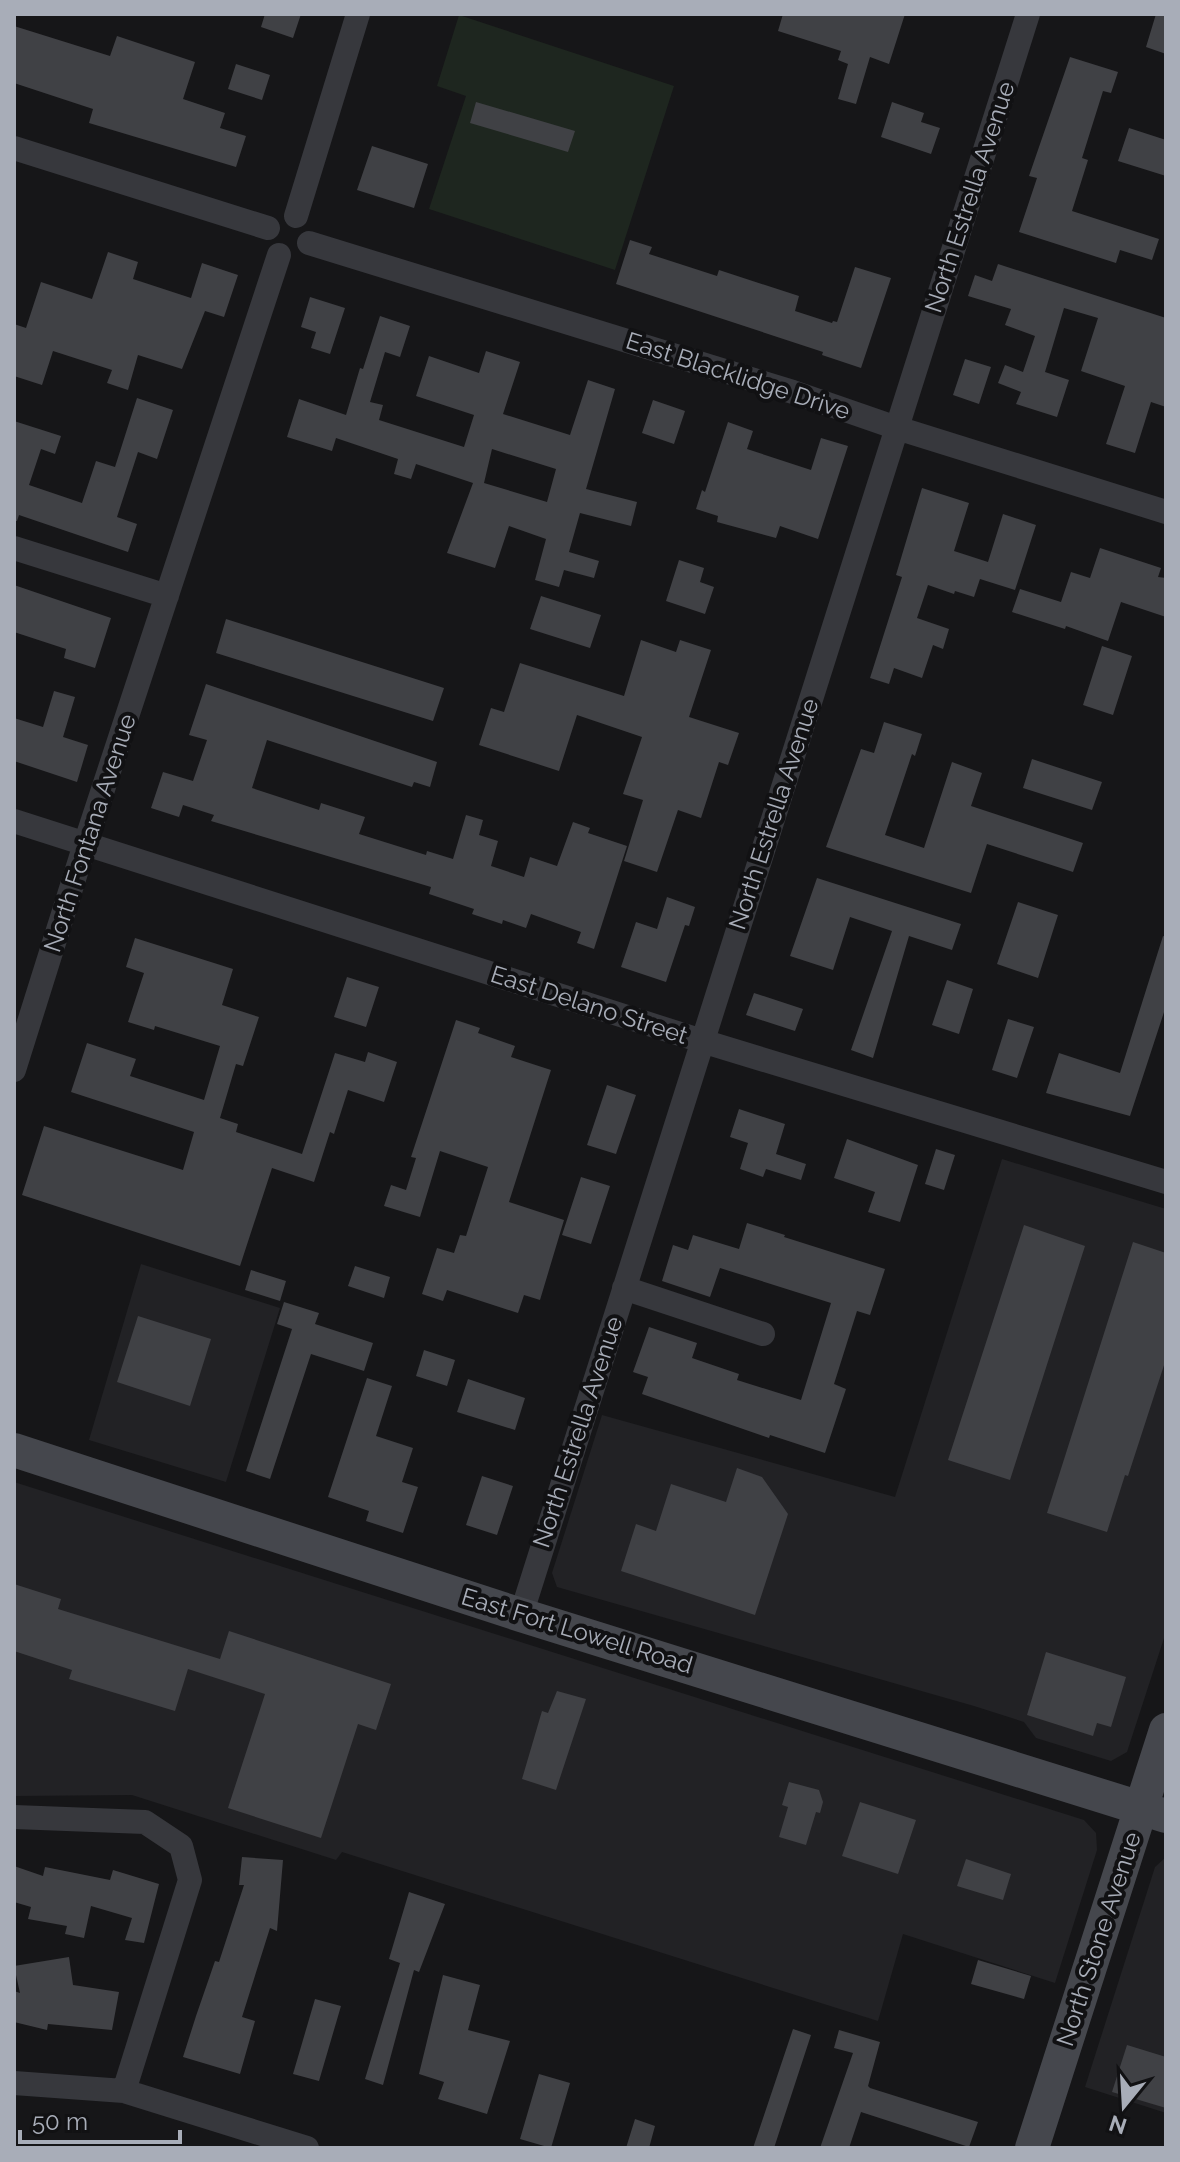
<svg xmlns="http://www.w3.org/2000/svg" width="1180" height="2162" font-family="Raleway,sans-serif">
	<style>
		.built { fill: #222225 }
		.green { fill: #1e261f }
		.building { fill: #404145; fill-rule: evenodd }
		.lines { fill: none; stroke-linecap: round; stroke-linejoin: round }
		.street { stroke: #37383d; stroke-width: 24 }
		.secondary { stroke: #45474d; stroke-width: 34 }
		.labels { text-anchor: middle; stroke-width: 8; stroke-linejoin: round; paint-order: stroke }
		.street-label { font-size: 24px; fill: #a8adb8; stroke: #111113 }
	</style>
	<rect width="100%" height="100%" fill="#161618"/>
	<path class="built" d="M1002,1159l164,50v423l-39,120 -16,9 -75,-23 -12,-16 -50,-16 -417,-119 -5,-14 50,-158 293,82z
		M141,1264l139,44 -54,174 -137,-42z
		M14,1482l1070,338 12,13 1,17 -42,133 -152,-49 -25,87 -536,-169 -6,8 -204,-65 -118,1z
		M1166,1857v256l-81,-26 70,-220z"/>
	<path class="green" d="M459,15l215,71 -59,184 -186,-61 37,-113 -29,-10z"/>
	<path class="building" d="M265,14h36l-8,24 -32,-11z
		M783,14h122l-16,50 -19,-7 -14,47 -18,-5 10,-35 -10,-4 3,-9 -63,-20z
		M1156,14h10v40l-20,-7z
		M14,26l96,30 7,-20 78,26 -12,37 42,14 -5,15 26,8 -10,31 -147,-44 4,-14 -79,-26z
		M1070,57l48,15 -7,21 -8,-2 -21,67 6,2 -16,51 87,28 -7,21 -32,-10 -4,13 -97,-31 18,-54 -8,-2z
		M236,64l34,11 -8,25 -34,-11z
		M476,102l99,29 -7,21 -98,-29z
		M892,102l32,11 -3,9 19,6 -9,26 -50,-17z
		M1129,128l37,12v36l-48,-15z
		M372,146l56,18 -14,44 -57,-18z
		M630,240l22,7 -3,7 68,22 2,-6 80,26 -4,15 37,12 1,-2 4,1 18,-55 36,11 -30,90 -39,-13 1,-3 -207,-68z
		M108,252l30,10 -5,17 58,19 11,-35 36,12 -14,42 -19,-6 -23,58 -44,-14 -10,35 -21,-7 5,-13 -59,-19 -11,34 -28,-9v-52l12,4 15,-46 51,17z
		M998,264l168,54v89l-15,-5 -16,51 -29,-9 19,-58 -44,-15 17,-53 -34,-10 -19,64 24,8 -12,37 -41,-13 5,-12 -23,-9 7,-18 18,7 12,-36 -30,-11 6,-16 -43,-13 7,-21 17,6z
		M310,297l35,11 -15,46 -19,-6 5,-16 -15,-5z
		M380,316l30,10 -10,31 -15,-5 -15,50 13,3 -4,15 85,27 10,-32 -58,-19 13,-40 50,17 7,-22 34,11 -17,52 67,21 18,-55 27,9 -29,100 51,13 -6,24 -51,-13 -11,39 30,9 -5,17 -30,-8 -5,17 -24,-7 11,-41 -37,-13 -14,42 -48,-15 26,-70 -57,-19 -5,15 -17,-5 4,-15 -62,-21 -4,13 -45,-14 12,-38 47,16 14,-47 3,1zM492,449l64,20 -9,33 -63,-19z
		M965,359l26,8 -12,37 -26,-9z
		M137,398l36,12 -16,49 -19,-7 -21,65 20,7 -9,28 -109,-37 -2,6h-3v-100l47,15 -6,18 -14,-5 -12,36 53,18 14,-42 19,6z
		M653,400l32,11 -11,33 -32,-11z
		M728,422l25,9 -6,18 64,21 10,-32 27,8 -30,93 -38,-13 -4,12 -59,-16 1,-6 -22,-7 6,-19 3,2z
		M922,488l47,15 -15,48 34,11 15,-48 33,11 -21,65 -35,-11 -6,18 -19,-6 -1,3 -26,-9 -11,33 32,11 -6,20 -10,-4 -11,33 -28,-10 -5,16 -19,-6 32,-101 -6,-2z
		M1100,548l61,20 -3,9 8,1v39l-45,-15 -13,39 -42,-15 -1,3 -53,-17 8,-23 41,13 10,-30 19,6z
		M679,560l25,8 -4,14 14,5 -9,27 -39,-13z
		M14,585l97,33 -16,50 -31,-10 2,-9 -52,-17z
		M541,596l60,19 -11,33 -60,-19z
		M226,619l218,69 -11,33 -217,-68z
		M641,640l35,12 4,-12 31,10 -22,67 50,16 -11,32 -9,-3 -18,56 -23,-8 -21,62 -33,-11 19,-61 -20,-6 19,-57 -65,-22 -18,56 -80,-26 12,-37 13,4 16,-49 104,33z
		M1102,646l30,10 -19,59 -30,-10z
		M206,684l231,78 -7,25 -16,-5 -2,5 -145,-47 -15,48 67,22 2,-7 44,14 -6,17 67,21 1,-4 26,8 13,-44 17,5 -4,15 19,6 -7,25 33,11 6,-20 27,9 16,-44 17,6 -2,5 39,13 -33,103 -17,-6 4,-11 -50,-18 -5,14 -23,-8 -1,4 -30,-10 2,-5 -45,-15 2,-7 -220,-66 3,-6 -31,-10 -4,12 -28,-9 12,-36 30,9 14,-41 -18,-5z
		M54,691l21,6 -12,40 25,8 -11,37 -63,-21v-43l29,9z
		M884,722l38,12 -7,22 -3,-2 -27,81 39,13 28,-86 30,11 -11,33 112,37 -10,29 -86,-28 -16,49 -145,-46 35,-98 13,4z
		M1032,759l70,23 -10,28 -69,-22z
		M817,878l144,46 -9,26 -43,-14 -36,122 -22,-8 41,-119 -42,-14 -17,53 -43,-14z
		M667,897l28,10 -6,19 -4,-1 -19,57 -45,-15 15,-45 21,7z
		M1018,902l40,13 -20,63 -41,-14z
		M1163,936l3,1v69l-36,110 -84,-23 13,-40 61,20z
		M135,938l98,31 -11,36 37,12 -16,49 -7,-2 -16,54 18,6 -2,8 66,22 33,-101 30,9 3,-10 29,10 -13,40 -36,-12 -14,44 -4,-2 -16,50 -42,-14 -32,98 -218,-71 22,-69 139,44 11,-38 -123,-40 16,-49 49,16 -6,17 74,24 16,-54 -65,-20 -1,4 -26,-8 16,-49 -18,-6z
		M347,977l32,10 -13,40 -32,-10z
		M947,980l26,9 -14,45 -27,-9z
		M754,993l49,16 -8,22 -49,-16z
		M1008,1019l26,8 -17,51 -25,-8z
		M456,1020l24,8 -2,5 37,13 -4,11 40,13 -42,132 55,18 -24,80 -16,-5 -6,18 -71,-23 -4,11 -21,-7 15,-46 17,5 6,-18 6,1 22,-69 -48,-16 -20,66 -36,-11 7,-21 15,5 10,-32 -5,-1z
		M607,1085l29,10 -20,59 -29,-9z
		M739,1109l46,15 -9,30 30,10 -5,16 -35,-11 -3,8 -23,-8 8,-26 -18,-6z
		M847,1139l71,26 -18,57 -32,-10 7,-20 -41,-14z
		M936,1149l19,6 -11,35 -19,-6z
		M581,1177l29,9 -19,58 -29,-9z
		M747,1223l38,12 -1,2 101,32 -15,46 -13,-4 -23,73 12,5 -21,64 -55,-18 -1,3 -127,-44 6,-17 -15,-5 16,-45 48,16 -5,15 47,16 -2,6 64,20 30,-97 -111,-35 -10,29 -48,-16 11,-36 15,5 5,-15 46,14z
		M1024,1225l61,21 -75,234 -62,-20z
		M1133,1242l33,11v106l-38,117 -3,-1 -18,57 -60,-19z
		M355,1266l35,11 -6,21 -36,-12z
		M251,1270l35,11 -6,20 -35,-11z
		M284,1302l35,11 -4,11 58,19 -9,28 -53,-17 -41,125 -24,-8 46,-142 -15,-5z
		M138,1316l73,23 -21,67 -73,-24z
		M424,1350l31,10 -8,26 -31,-10z
		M367,1378l25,8 -16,50 37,12 -11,34 16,5 -15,46 -37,-12 3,-10 -41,-14z
		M468,1379l57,19 -10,32 -58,-18z
		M737,1468l25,9 26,37 -33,101 -134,-44 15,-47 20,7 15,-47 55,18z
		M482,1476l31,10 -16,49 -31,-10z
		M14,1584l47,15 -3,10 162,50 9,-28 162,53 -15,46 -18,-6 -37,114 -93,-30 37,-114 -77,-25 -13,42 -106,-32 3,-9 -58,-19z
		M1046,1652l80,25 -15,50 -14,-4 -4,13 -66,-21z
		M557,1691l29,8 -30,91 -34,-11 20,-68 6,2z
		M789,1782l30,8 4,12 -3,11 -4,-1 -10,33 -27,-8 9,-30 -6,-2z
		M860,1802l56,18 -18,54 -56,-18z
		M242,1857l41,3 -6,71 -7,-3 -28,89 13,4 -15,53 -57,-17 13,-41 19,-55 4,1 25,-77h-5z
		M966,1859l45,15 -8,26 -46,-14z
		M14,1866l29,10 2,-9 65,13 3,-10 46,14 -15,59 -19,-3 7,-22 -41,-12 -7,32 -19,-4 2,-8 -39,-7 3,-12 -17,-5z
		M409,1892l36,12 -26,68 -5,-2 -31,115 -18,-6 35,-116 -11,-4z
		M69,1957l4,28 46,7 -7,38 -64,-6 -1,6 -33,-8v-31l6,2 -6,-27z
		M978,1960l53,16 -7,23 -53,-15z
		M443,1975l37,10 -12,45 42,11 -23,73 -49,-15 6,-17 -25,-8z
		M315,1999l26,7 -22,75 -26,-7z
		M793,2029l18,6 -37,113h-21z
		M839,2030l41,12 -12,44 2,2 108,34 -9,25 -108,-35 -12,36h-29l33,-95 -19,-5z
		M1127,2045l39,12v51l-54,-16z
		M539,2074l31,9 -19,65 -31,-9z
		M635,2119l20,7 -6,22h-23z"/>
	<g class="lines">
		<path class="street" d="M14,148l254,80
			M296,216l62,-202
			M309,243l484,149 104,36 269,84
			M14,548l153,48
			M14,821l688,220 464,141
			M14,1070l71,-226 194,-589
			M624,1288l139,46
			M521,1615l507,-1601
			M14,1817l131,5 36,24 9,34 -66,211
			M14,2083l110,8 183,57"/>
		<path class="secondary" d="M14,1450l507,165 645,201
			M1032,2148l134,-418"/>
	</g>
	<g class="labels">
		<g class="street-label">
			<text transform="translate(970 197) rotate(-72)" y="8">North Estrella Avenue</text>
			<text transform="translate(738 376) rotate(18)" y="8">East Blacklidge Drive</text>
			<text transform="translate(774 814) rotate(-72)" y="8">North Estrella Avenue</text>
			<text transform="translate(90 833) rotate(-72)" y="8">North Fontana Avenue</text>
			<text transform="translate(589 1005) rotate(18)" y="8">East Delano Street</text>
			<text transform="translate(578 1432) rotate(-72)" y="8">North Estrella Avenue</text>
			<text transform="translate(577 1631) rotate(17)" y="8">East Fort Lowell Road</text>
			<text transform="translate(1099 1939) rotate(-72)" y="8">North Stone Avenue</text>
		</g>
	</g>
	<rect width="1180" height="2162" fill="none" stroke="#a8adb8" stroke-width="32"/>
	<g transform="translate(1124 2106) rotate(198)" stroke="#111113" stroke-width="6" paint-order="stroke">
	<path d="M0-6L14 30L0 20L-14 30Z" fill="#a8adb8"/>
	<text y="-12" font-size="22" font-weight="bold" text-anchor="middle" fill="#a8adb8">N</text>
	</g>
	<path d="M20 2130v12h160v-12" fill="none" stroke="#a8adb8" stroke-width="4"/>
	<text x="32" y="2130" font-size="24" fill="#a8adb8" stroke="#111113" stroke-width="6" paint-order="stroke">50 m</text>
</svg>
